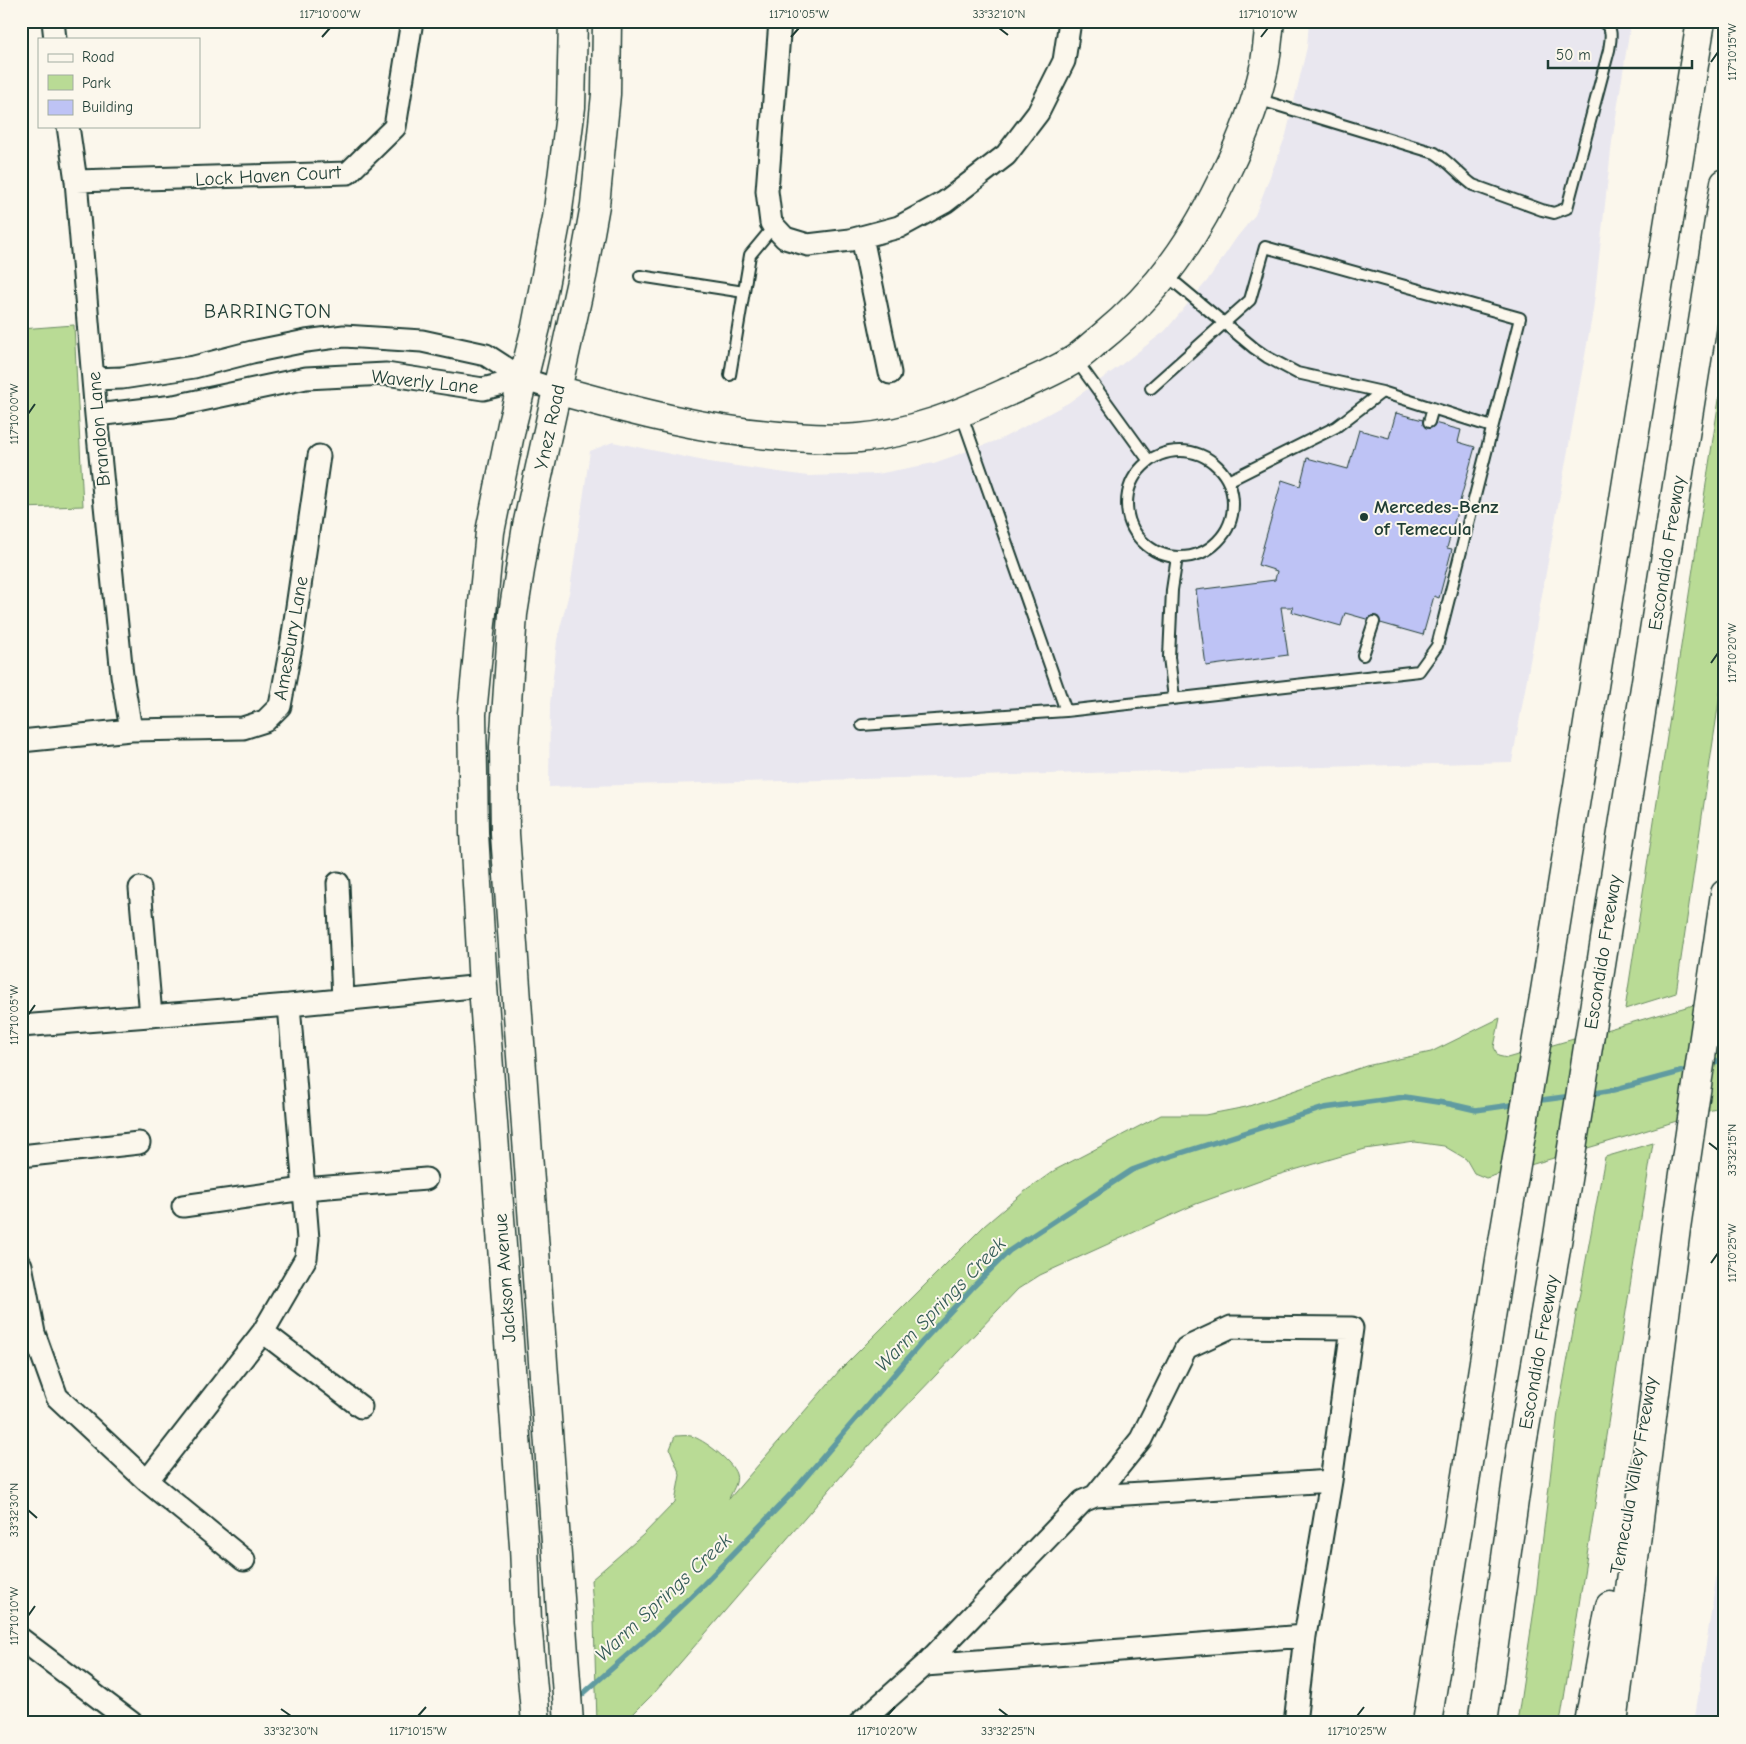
<svg xmlns="http://www.w3.org/2000/svg" width="1746" height="1744" font-family="'Comic Neue',sans-serif">
	<style>
		.built { fill: #e9e7ef }
		.green { fill: #b9db95; stroke: #6c8c64 }
		.lines { fill: none; stroke-linecap: round; stroke-linejoin: round }
		.stream { stroke: #609ba1; stroke-width: 5.5 }
		.building { fill: #bec3f5; stroke: #1f3d34 }
		.lane-casing { stroke: #1f3d34; stroke-width: 14 }
		.street-casing { stroke: #1f3d34; stroke-width: 25 }
		.secondary-casing { stroke: #1f3d34; stroke-width: 31 }
		.highway-casing { stroke: #1f3d34; stroke-width: 31 }
		.lane { stroke: #fbf7ec; stroke-width: 10 }
		.street { stroke: #fbf7ec; stroke-width: 21 }
		.secondary { stroke: #fbf7ec; stroke-width: 28 }
		.highway { stroke: #fbf7ec; stroke-width: 28 }
		.ticks { fill: none; stroke: #1f3d34; stroke-width: 2 }
		.poi-dot { fill: #1f3d34; stroke: #fbf7ec; stroke-width: 2 }
		.labels { text-anchor: middle; stroke-width: 4; stroke-linejoin: round; paint-order: stroke }
		.street-label { font-size: 19px; fill: #1f3d34; stroke: #fbf7ec }
		.poi-label { font-size: 19px; font-weight: bold; fill: #1f3d34; stroke: #fbf7ec; text-anchor: start }
		.neighbourhood-label { font-size: 20px; letter-spacing: 1px; fill: #1f3d34; stroke: #fbf7ec }
		.water-label { font-size: 20px; font-style: italic; fill: #355c58; stroke: #fbf7ec }
		.neatline { fill: none; stroke: #1f3d34; stroke-width: 2 }
		.ticks-label { font-size: 12px; text-anchor: middle; fill: #1f3d34 }
	</style>
	<rect width="100%" height="100%" fill="#fbf7ec"/>
	<filter id="ink" filterUnits="userSpaceOnUse"><feTurbulence type="fractalNoise" baseFrequency=".02" numOctaves="2"/><feDisplacementMap in="SourceGraphic" scale="10" xChannelSelector="R" yChannelSelector="G"/><feConvolveMatrix kernelMatrix="1 2 1 2 8 2 1 2 1" color-interpolation-filters="sRGB"/></filter>
	<g filter="url(#ink)">
		<path class="built" d="M1309,21h322l-19,121 -19,169 -81,451 -963,25 1,-83 7,-64 13,-51 20,-138 23,-9 96,20 99,14 69,-2 57,-11 67,-24 67,-36 49,-35 48,-37 42,-50 30,-44 18,-22 31,-80 21,-88z
			M1725,1520v203h-31l16,-104z"/>
		<path class="green" d="M74,325l9,181 -62,2v-179z
			M1725,361v299l-49,333 -51,16z
			M1725,996v110l-100,31 -139,41 -12,-5 -8,-14 -22,-13 -29,-4 -50,7 -91,27 -78,28 -156,71 -22,14 -163,171 -200,232 -31,31h-27l-3,-102 -3,-41 52,-45 32,-33 5,-27 -10,-26 5,-13c5,0 11,-1 16,0 12,3 41,25 45,38 3,9 -5,18 -7,25l111,-129 144,-144 40,-34 31,-22 106,-55h44l41,-8 120,-41 65,-14 69,-34 -6,29 4,9 9,2z
			M1653,1143l-93,580h-43l18,-120 23,-191 47,-255z"/>
		<g class="lines">
			<path class="stream" d="M1707,1064l18,-5
				M1589,1094l24,-4 78,-21
				M1534,1101l38,-5
				M577,1699l79,-69 48,-46 88,-91 130,-151 52,-56 35,-35 123,-81 30,-11 162,-51 81,-11 45,7 26,6 42,-6"/>
		</g>
		<path class="building" d="M1396,413l65,17 -3,12 17,5 -28,101 5,1 -13,49 -5,-2 -11,39 -78,-22 -4,13 -49,-14 1,-5h-12l7,48 -82,11 -10,-76 79,-10 2,-9 -19,-6 24,-85 18,6 7,-28 41,11 11,-39 30,8z"/>
		<g class="lines">
			<g class="lane-casing">
				<path id="lane" d="M1257,99l178,54c15,9 24,22 38,32l69,25 12,3 13,-5 42,-158c2,-13 5,-22 -8,-29
					M1166,275l88,73 13,9 30,16 85,19
					M640,276l104,16
					M1076,360l73,101
					M730,375l20,-120 24,-29
					M961,413l105,298 353,-40 18,-25 83,-328 -255,-71 -15,53 -99,88
					M1429,422l4,-14
					M1127 504a53 53 0 1 1 106 0a53 53 0 1 1-106 0Z
					M1228,481l108,-54 46,-35 110,35
					M1363,655l11,-33
					M1174,698l-5,-41 3,-67 5,-33
					M862,725l204,-14"/>
			</g>
			<g class="street-casing">
				<path id="street" d="M53,21l2,18
					M780,21l-13,170 4,32 14,15 23,7 42,-5 49,-13 46,-25 61,-47 32,-42 26,-52 6,-40
					M68,126l8,55 20,234 26,260 9,55
					M76,181l272,-8 47,-46 16,-100 -2,-6
					M862,237l28,136
					M93,379l29,-1 72,-11 58,-15 54,-11 38,-5 78,5 64,14 37,24 34,11
					M96,415l78,-9 132,-28 80,-4 97,15 40,-10
					M21,741l110,-11 112,-2 22,-7 15,-15 12,-65 27,-185
					M338,883l5,117
					M140,888l11,128
					M21,1026l268,-21 194,-19
					M21,1156l118,-13
					M183,1206l121,-17 122,-10
					M21,1265l13,68 23,64 90,84 97,79
					M263,1332l98,75
					M147,1481l116,-149 43,-74 2,-19 -19,-234
					M1095,1496l46,-57 45,-91 45,-21 121,1 -21,153 -26,155 -10,87
					M21,1639l111,84
					M925,1665l158,-164 12,-5 236,-15
					M860,1723l65,-58 380,-29"/>
			</g>
			<g class="secondary-casing">
				<path id="secondary" d="M557,390c79,22 154,42 236,47 22,1 44,3 66,1 53,-5 96,-22 144,-44 24,-11 50,-21 72,-35 9,-6 17,-14 26,-21 60,-49 93,-98 126,-168 16,-33 29,-66 37,-102 3,-15 4,-31 6,-47
					M536,1723l-9,-102 -3,-75 -41,-560 -9,-153 -2,-119 18,-182 22,-108 24,-97 21,-109 14,-111 2,-86
					M569,1723l-64,-889 -1,-87 9,-133 14,-88 56,-254 12,-67 11,-111 1,-73"/>
			</g>
			<g class="highway-casing">
				<path id="highway" d="M1427,1723l73,-463 45,-269 156,-970
					M1483,1723l38,-273 34,-195 170,-1072
					M1589,1723l21,-117
					M1613,1723l63,-495 49,-334"/>
			</g>
			<use href="#lane" class="lane"/>
			<use href="#street" class="street"/>
			<use href="#secondary" class="secondary"/>
			<use href="#highway" class="highway"/>
		</g>
	</g>
	<path class="ticks" d="M999,28l9,7M322,37l8,-9M791,37l8,-9M1261,37l7,-9M1711,62l7,-10M28,414l7,-10M1711,663l7,-10M28,1015l7,-10M1709,1143l9,7M1711,1263l7,-10M28,1510l9,8M28,1616l7,-10M281,1709l10,7M999,1709l9,7M418,1716l8,-9M887,1716l8,-9M1357,1716l7,-9"/>
	<circle class="poi-dot" cx="1364" cy="517" r="5"/>
	<g class="labels">
		<g class="street-label">
			<text transform="translate(268 175) rotate(-3)" y="7">Lock Haven Court</text>
			<text transform="translate(425 381) rotate(6)" y="7">Waverly Lane</text>
			<text transform="translate(549 427) rotate(-78)" y="7">Ynez Road</text>
			<text transform="translate(98 429) rotate(-95)" y="7">Brandon Lane</text>
			<text transform="translate(1666 553) rotate(-81)" y="7">Escondido Freeway</text>
			<text transform="translate(290 638) rotate(-80)" y="7">Amesbury Lane</text>
			<text transform="translate(1602 952) rotate(-81)" y="7">Escondido Freeway</text>
			<text transform="translate(504 1278) rotate(-94)" y="7">Jackson Avenue</text>
			<text transform="translate(1538 1352) rotate(-80)" y="7">Escondido Freeway</text>
			<text transform="translate(1633 1475) rotate(-80)" y="7">Temecula Valley Freeway</text>
		</g>
		<g class="poi-label">
			<text x="1374" y="513">Mercedes-Benz<tspan x="1374" dy="22">of Temecula</tspan></text>
		</g>
		<g class="neighbourhood-label">
			<text x="268" y="318">BARRINGTON</text>
		</g>
		<g class="water-label">
			<text transform="translate(940 1304) rotate(-46)" y="7">Warm Springs Creek</text>
			<text transform="translate(663 1597) rotate(-43)" y="7">Warm Springs Creek</text>
		</g>
	</g>
	<rect width="1746" height="1744" fill="none" stroke="#fbf7ec" stroke-width="55"/>
	<rect x="38" y="38" width="162" height="90" fill="#fbf7ec" stroke="#a3ada2"/>
	<rect x="48" y="54" width="25" height="8" fill="#fbf7ec" stroke="#a3ada2"/>
	<text x="82" y="62" font-size="15" fill="#1f3d34">Road</text>
	<rect x="48" y="75" width="25" height="15" fill="#b9db95" stroke="#a3ada2"/>
	<text x="82" y="88" font-size="15" fill="#1f3d34">Park</text>
	<rect x="48" y="100" width="25" height="15" fill="#bec3f5" stroke="#a3ada2"/>
	<text x="82" y="112" font-size="15" fill="#1f3d34">Building</text>
	<path d="M1548 60v8h144v-8" fill="none" stroke="#1f3d34" stroke-width="2.5"/>
	<text x="1556" y="60" font-size="15" fill="#1f3d34" stroke="#fbf7ec" stroke-width="4" paint-order="stroke">50 m</text>
	<rect x="28" y="28" width="1690" height="1688" class="neatline"/>
	<g class="ticks-label">
		<text x="330" y="18">117°10'00"W</text>
		<text x="799" y="18">117°10'05"W</text>
		<text x="999" y="18">33°32'10"N</text>
		<text x="1268" y="18">117°10'10"W</text>
		<text transform="translate(1732 52) rotate(-90)" y="4">117°10'15"W</text>
		<text transform="translate(14 414) rotate(-90)" y="4">117°10'00"W</text>
		<text transform="translate(1732 653) rotate(-90)" y="4">117°10'20"W</text>
		<text transform="translate(14 1015) rotate(-90)" y="4">117°10'05"W</text>
		<text transform="translate(1732 1150) rotate(-90)" y="4">33°32'15"N</text>
		<text transform="translate(1732 1253) rotate(-90)" y="4">117°10'25"W</text>
		<text transform="translate(14 1510) rotate(-90)" y="4">33°32'30"N</text>
		<text transform="translate(14 1616) rotate(-90)" y="4">117°10'10"W</text>
		<text x="291" y="1735">33°32'30"N</text>
		<text x="418" y="1735">117°10'15"W</text>
		<text x="887" y="1735">117°10'20"W</text>
		<text x="1008" y="1735">33°32'25"N</text>
		<text x="1357" y="1735">117°10'25"W</text>
	</g>
</svg>
